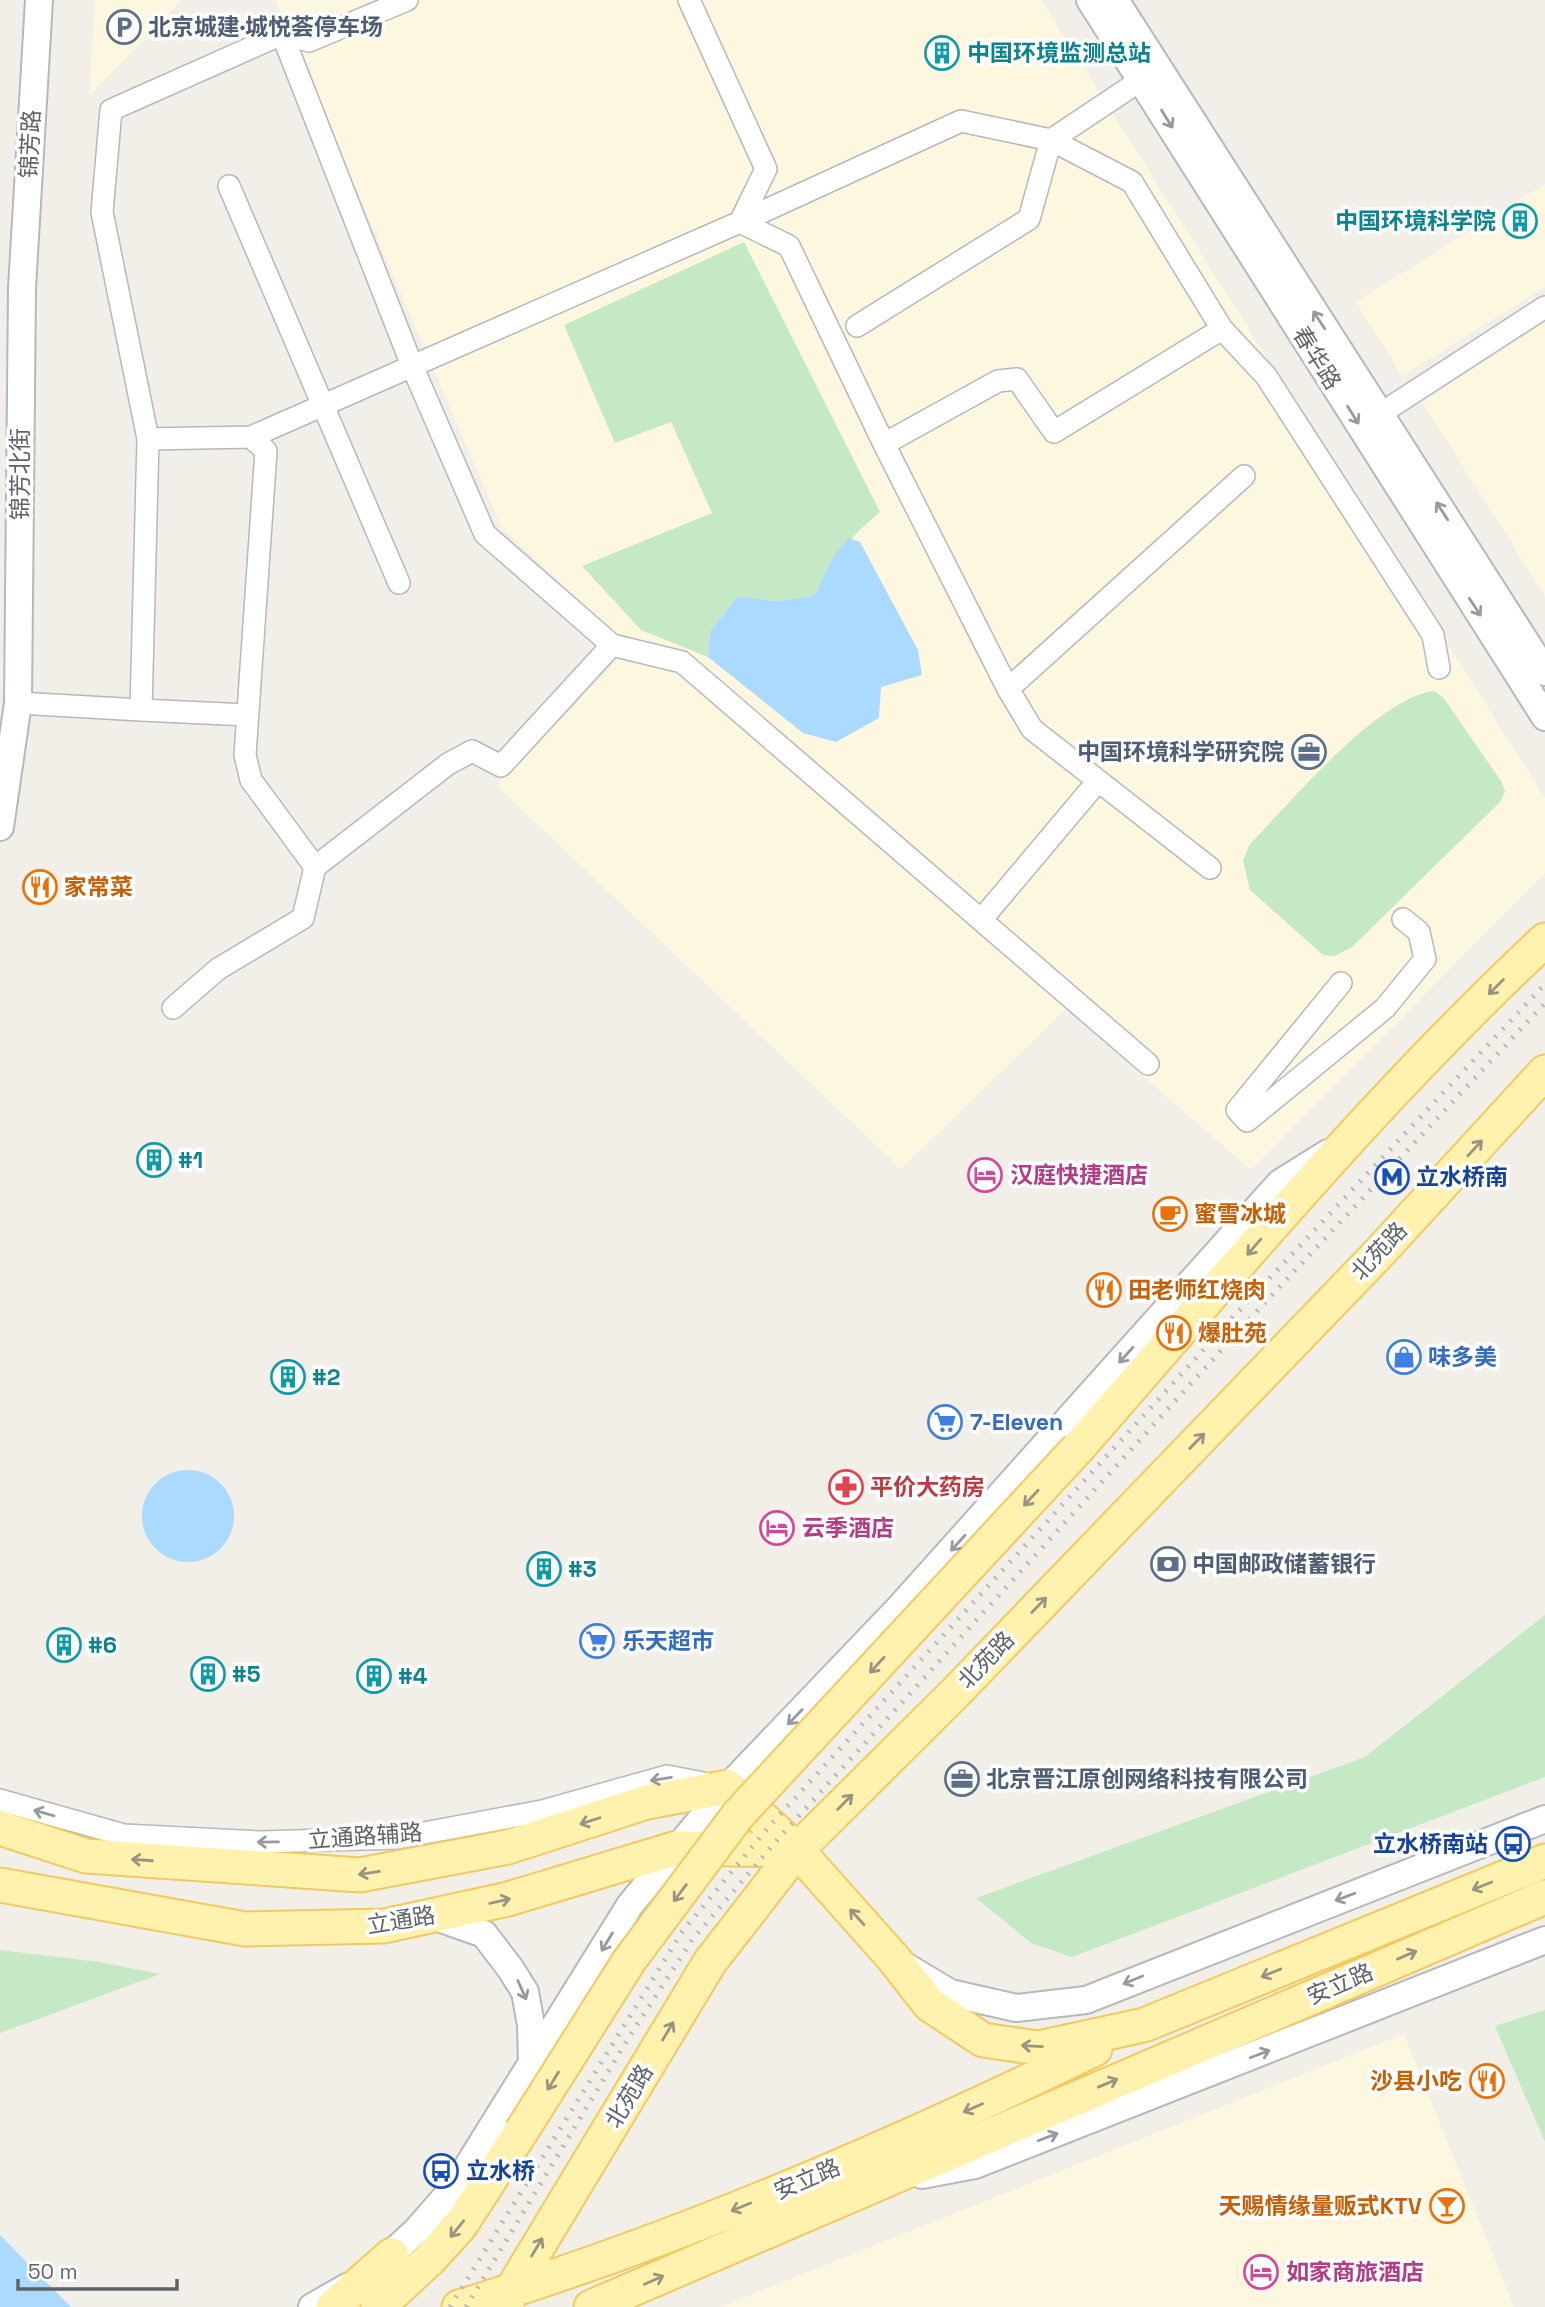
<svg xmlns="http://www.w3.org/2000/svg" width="1545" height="2307" font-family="'Space Grotesk','Noto Sans SC',sans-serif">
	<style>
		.commercial { fill: #fef7e0 }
		.green { fill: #c5e8c5 }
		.water { fill: #aadaff }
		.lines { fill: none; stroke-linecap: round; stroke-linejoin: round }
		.minor-casing { stroke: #b5b8bc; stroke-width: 24 }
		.tertiary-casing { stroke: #b5b8bc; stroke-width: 30 }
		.primary-casing { stroke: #f2c960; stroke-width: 37 }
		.minor { stroke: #fff; stroke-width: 21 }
		.tertiary { stroke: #fff; stroke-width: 26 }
		.primary { stroke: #fff2af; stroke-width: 33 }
		.rail { stroke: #b6b7b8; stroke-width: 5; stroke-dasharray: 2 9; stroke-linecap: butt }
		.primary-bridge-casing { stroke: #f2c960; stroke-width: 37; stroke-linecap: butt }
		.primary-bridge { stroke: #fff2af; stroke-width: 33 }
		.oneway { stroke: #979a9d }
		.oneway2 { stroke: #979581 }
		.labels { text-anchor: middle; stroke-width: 7; stroke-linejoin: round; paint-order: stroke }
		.service-label { font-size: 23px; font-weight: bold; fill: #4e5e75; stroke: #fff; text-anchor: start }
		.culture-label { font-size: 23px; font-weight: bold; fill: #0d838f; stroke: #fff; text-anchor: start }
		.street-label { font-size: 23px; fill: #5f6368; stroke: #fff }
		.food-label { font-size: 23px; font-weight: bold; fill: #c56008; stroke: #fff; text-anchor: start }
		.hotel-label { font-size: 23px; font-weight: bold; fill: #b23c85; stroke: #fff; text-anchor: start }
		.transit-label { font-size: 23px; font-weight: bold; fill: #164399; stroke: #fff; text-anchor: start }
		.shop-label { font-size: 23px; font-weight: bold; fill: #366cbe; stroke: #fff; text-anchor: start }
		.health-label { font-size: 23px; font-weight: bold; fill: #be3a42; stroke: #fff; text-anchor: start }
	</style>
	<rect width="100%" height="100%" fill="#f1efe8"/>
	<path class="commercial" d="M95,0h87l-93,96z
		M275,0h766l504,798v75l-294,297 -185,-161 -165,160 -404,-383 133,-139 -128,-119z
		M1545,184v103l-143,89 -46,-74z
		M1545,323v273l-123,-194z
		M1404,2034l110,273h-794z"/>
	<path class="green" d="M744,242l136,270c-34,29 -46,44 -66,84l-38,5 -38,-5 -28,35 -2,26 -67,-27 -59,-64 130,-53 -41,-91 -56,21 -51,-118z
		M1434,691l9,6 58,84 4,10 -4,10 -149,146 -17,9 -12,-1 -73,-65 -7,-30 7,-16c41,-42 127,-146 184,-153z
		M1545,1615v162l-473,180 -41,-14 -55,-45 389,-141z
		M0,1950l99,12 61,12 -160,59z
		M1545,2010v132l-50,-116z"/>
	<path class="water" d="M849,538l11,4 58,108 4,25 -41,12 -2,31 -43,24 -33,-9 -95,-76 2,-26 28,-35 38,5 38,-5 20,-40z
		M142 1516a46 46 0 1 1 92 0a46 46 0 1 1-92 0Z
		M0,2234v1l71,72h-71z"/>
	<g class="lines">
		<g class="minor-casing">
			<path id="minor" d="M689,0l77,169 -26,53
				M229,186l170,397
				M857,326l172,-107 22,-79 102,-68
				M1222,329l44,47 167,259 6,33
				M1380,414l165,-107
				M251,437l489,-215 49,24 95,198 114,-63 19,-2 37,53 168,-103 -90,-147 -81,-42 -90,-19 -221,101
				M148,439l-46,-227 9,-102 171,-76 27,7 98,-41
				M884,444l124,245
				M612,645l70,17 466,402
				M18,703l123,7 7,-271 103,-2 15,14 -21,304 6,25 64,87 133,-103 24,-13 29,15 111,-121 -127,-111 -72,-166 -131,-334
				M141,710l106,5
				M1210,868l-178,-139 -24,-40 236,-213
				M981,920l117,-139
				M1341,983l-104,127 10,11 138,-113 40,-49 -6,-27 -16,-13
				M173,1008l45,-39 85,-51 12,-51
				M0,1800l124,35 137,7 136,-4 145,-27 125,-35 41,8"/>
		</g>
		<g class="tertiary-casing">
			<path id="tertiary" d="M1090,0l455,717
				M1115,0l430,672
				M0,827l18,-124 4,-415 17,-288
				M433,1916l51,18 26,34 15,24 6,33 1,40
				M905,1966l45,27 66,15 70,-8 459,-181
				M922,2175l53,-10 570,-225
				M379,2265l38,-35 39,-45 174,-280 98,-118 172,-180 380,-424 48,-30
				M312,2307l35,-20"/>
		</g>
		<g class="primary-casing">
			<path id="primary" d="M1078,1448c151,-172 299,-351 467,-508
				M0,1828l86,28 274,19 148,-28 139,-45 81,-15 69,63 97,109 36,46 53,35 55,8 106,-23 401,-164
				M0,1885l245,44 139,-3 124,-27 169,-51 120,2
				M333,2307l59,-52
				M378,2307l52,-48 30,-33 61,-94
				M459,2307c219,-67 430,-158 636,-258
				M506,2307l5,-16 199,-329 87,-112 159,-158 423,-439 166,-181
				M591,2307l954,-410"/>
		</g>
		<use href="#minor" class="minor"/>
		<use href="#tertiary" class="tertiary"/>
		<use href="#primary" class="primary"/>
		<path class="rail" d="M450,2307l232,-375 84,-102 471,-517 308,-329
			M466,2307l165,-273 61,-94 86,-101 467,-515 300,-321"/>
		<g class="primary-bridge-casing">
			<path id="primary-bridge" d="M521,2132l108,-171 109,-146 340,-367"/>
		</g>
		<use href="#primary-bridge" class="primary-bridge"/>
	</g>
	<defs><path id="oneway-shaft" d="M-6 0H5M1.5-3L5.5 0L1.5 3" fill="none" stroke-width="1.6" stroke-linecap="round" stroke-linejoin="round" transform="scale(1.75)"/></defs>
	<g class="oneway">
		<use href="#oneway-shaft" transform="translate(1167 119) rotate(58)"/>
		<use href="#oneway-shaft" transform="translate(1319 320) rotate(-123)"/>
		<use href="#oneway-shaft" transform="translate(1353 415) rotate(58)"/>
		<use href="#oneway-shaft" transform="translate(1442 511) rotate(-123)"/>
		<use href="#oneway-shaft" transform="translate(1475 607) rotate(57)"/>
		<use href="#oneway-shaft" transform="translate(1126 1355) rotate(132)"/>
		<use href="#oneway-shaft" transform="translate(958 1543) rotate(132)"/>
		<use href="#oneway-shaft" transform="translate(795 1717) rotate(134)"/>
		<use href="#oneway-shaft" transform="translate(661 1779) rotate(171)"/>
		<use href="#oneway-shaft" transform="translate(44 1813) rotate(-164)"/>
		<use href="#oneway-shaft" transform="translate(268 1842) rotate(179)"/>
		<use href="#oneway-shaft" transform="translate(1345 1897) rotate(159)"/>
		<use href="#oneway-shaft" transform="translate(607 1942) rotate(121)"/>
		<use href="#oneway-shaft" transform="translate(1133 1980) rotate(158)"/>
		<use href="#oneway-shaft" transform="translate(522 1990) rotate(66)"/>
		<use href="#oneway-shaft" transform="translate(1260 2054) rotate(-21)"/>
		<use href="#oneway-shaft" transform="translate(1048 2137) rotate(-21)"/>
	</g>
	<g class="oneway2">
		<use href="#oneway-shaft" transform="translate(1496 987) rotate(135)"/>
		<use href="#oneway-shaft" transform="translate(1475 1148) rotate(-47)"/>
		<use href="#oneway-shaft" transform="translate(1254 1247) rotate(131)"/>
		<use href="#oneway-shaft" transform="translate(1197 1441) rotate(-46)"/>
		<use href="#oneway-shaft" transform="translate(1031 1498) rotate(133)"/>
		<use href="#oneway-shaft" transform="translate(1039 1605) rotate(-46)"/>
		<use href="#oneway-shaft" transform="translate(877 1665) rotate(133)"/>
		<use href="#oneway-shaft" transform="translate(845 1802) rotate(-45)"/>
		<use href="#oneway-shaft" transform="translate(590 1821) rotate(162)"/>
		<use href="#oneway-shaft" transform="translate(142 1860) rotate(-176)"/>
		<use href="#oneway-shaft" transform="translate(369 1873) rotate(171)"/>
		<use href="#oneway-shaft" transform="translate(1482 1886) rotate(158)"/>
		<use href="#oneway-shaft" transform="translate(680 1893) rotate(127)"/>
		<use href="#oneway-shaft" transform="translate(500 1901) rotate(-13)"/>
		<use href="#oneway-shaft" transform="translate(857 1917) rotate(-132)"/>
		<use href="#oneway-shaft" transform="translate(1407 1955) rotate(-23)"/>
		<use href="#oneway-shaft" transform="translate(1271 1973) rotate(158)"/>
		<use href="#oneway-shaft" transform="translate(668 2031) rotate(-59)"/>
		<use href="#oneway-shaft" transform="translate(1032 2046) rotate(-177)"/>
		<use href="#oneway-shaft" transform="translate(553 2081) rotate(122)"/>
		<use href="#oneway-shaft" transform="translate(1108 2083) rotate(-23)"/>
		<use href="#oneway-shaft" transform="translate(973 2108) rotate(156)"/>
		<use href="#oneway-shaft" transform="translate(741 2207) rotate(158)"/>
		<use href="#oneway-shaft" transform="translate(457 2229) rotate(129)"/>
		<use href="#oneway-shaft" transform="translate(537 2247) rotate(-59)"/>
		<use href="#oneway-shaft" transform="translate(654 2280) rotate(-24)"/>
	</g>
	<defs>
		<g id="parking-ring" transform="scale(1.75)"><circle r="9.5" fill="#fff" stroke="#5c6f8a" stroke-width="1.5"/><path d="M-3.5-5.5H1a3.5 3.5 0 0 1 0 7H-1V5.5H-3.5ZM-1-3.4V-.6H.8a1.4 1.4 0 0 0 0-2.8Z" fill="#5c6f8a"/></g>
		<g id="building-ring" transform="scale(1.75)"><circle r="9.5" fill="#fff" stroke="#0f9aa8" stroke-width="1.5"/><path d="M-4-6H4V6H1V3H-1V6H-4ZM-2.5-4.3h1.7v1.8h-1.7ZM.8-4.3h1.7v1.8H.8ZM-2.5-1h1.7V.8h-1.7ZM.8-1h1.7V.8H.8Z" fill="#0f9aa8"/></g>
		<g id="office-ring" transform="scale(1.75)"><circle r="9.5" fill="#fff" stroke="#5c6f8a" stroke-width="1.5"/><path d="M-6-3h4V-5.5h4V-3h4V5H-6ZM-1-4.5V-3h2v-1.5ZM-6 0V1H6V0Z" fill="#5c6f8a"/></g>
		<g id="restaurant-ring" transform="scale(1.75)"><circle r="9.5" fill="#fff" stroke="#e8710a" stroke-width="1.5"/><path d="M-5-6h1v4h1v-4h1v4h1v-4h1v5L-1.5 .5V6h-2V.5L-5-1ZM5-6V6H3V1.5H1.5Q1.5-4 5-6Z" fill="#e8710a"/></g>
		<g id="hotel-ring" transform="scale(1.75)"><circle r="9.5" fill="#fff" stroke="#d1479c" stroke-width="1.5"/><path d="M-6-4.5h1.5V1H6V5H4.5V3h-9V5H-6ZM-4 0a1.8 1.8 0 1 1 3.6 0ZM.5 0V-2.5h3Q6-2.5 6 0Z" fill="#d1479c"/></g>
		<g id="metro-ring" transform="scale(1.75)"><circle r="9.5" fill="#fff" stroke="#1a4fb4" stroke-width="1.5"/><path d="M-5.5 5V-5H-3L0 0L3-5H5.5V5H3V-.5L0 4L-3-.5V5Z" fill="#1a4fb4"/></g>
		<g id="cafe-ring" transform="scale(1.75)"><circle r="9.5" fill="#fff" stroke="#e8710a" stroke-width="1.5"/><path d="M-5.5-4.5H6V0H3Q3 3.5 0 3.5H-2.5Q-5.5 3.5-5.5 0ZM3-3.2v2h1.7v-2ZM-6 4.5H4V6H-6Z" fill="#e8710a"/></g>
		<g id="shop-ring" transform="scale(1.75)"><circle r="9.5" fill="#fff" stroke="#3f7fe0" stroke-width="1.5"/><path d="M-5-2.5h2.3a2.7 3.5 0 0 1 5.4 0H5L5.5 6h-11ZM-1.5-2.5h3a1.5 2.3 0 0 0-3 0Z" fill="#3f7fe0"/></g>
		<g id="supermarket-ring" transform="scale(1.75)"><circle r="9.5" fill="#fff" stroke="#3f7fe0" stroke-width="1.5"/><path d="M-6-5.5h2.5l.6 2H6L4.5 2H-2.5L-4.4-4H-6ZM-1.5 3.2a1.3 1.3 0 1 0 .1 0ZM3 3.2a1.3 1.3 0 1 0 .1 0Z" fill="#3f7fe0"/></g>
		<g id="pharmacy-ring" transform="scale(1.75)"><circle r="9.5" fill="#fff" stroke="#e0444e" stroke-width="1.5"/><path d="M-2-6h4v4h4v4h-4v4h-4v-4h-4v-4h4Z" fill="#e0444e"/></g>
		<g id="bank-ring" transform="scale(1.75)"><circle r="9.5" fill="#fff" stroke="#5c6f8a" stroke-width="1.5"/><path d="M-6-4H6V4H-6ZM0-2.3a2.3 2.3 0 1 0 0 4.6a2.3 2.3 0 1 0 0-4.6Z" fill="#5c6f8a"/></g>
		<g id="bus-ring" transform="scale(1.75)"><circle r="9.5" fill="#fff" stroke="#1a4fb4" stroke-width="1.5"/><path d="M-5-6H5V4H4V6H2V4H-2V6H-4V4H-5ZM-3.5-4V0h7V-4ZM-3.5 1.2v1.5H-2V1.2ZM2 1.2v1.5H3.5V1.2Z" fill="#1a4fb4"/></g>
		<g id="bar-ring" transform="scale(1.75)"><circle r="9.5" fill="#fff" stroke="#e8710a" stroke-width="1.5"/><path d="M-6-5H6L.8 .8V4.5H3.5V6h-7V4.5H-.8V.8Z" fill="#e8710a"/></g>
	</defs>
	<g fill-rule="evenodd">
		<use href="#parking-ring" x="124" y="27"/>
		<use href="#building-ring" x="942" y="53"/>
		<use href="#building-ring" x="1520" y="221"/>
		<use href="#office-ring" x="1309" y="752"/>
		<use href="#restaurant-ring" x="40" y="887"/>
		<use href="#building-ring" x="154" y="1160"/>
		<use href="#hotel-ring" x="985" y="1175"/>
		<use href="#metro-ring" x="1392" y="1177"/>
		<use href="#cafe-ring" x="1170" y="1214"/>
		<use href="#restaurant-ring" x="1104" y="1290"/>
		<use href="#restaurant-ring" x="1174" y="1333"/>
		<use href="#shop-ring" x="1404" y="1357"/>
		<use href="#building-ring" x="288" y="1377"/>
		<use href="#supermarket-ring" x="945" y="1422"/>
		<use href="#pharmacy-ring" x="846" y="1487"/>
		<use href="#hotel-ring" x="777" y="1528"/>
		<use href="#bank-ring" x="1168" y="1564"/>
		<use href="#building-ring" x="544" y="1569"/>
		<use href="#supermarket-ring" x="597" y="1641"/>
		<use href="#building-ring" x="64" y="1645"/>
		<use href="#building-ring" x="208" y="1674"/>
		<use href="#building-ring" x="374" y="1676"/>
		<use href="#office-ring" x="962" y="1779"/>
		<use href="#bus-ring" x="1513" y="1844"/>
		<use href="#restaurant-ring" x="1487" y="2081"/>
		<use href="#bus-ring" x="441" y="2171"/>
		<use href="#bar-ring" x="1447" y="2206"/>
		<use href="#hotel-ring" x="1261" y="2272"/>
	</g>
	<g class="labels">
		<g class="service-label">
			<text x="148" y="35">北京城建·城悦荟停车场</text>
			<text x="1284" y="760" text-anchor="end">中国环境科学研究院</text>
			<text x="1192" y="1572">中国邮政储蓄银行</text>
			<text x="986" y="1787">北京晋江原创网络科技有限公司</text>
		</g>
		<g class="culture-label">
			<text x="967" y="61">中国环境监测总站</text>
			<text x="1496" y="229" text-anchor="end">中国环境科学院</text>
			<text x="178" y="1168">#1</text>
			<text x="312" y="1385">#2</text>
			<text x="568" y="1577">#3</text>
			<text x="88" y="1653">#6</text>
			<text x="232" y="1682">#5</text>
			<text x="398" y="1684">#4</text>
		</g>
		<g class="street-label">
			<text transform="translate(30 144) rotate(-87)" y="8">锦芳路</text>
			<text transform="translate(1317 358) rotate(58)" y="8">春华路</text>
			<text transform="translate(20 474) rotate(-90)" y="8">锦芳北街</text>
			<text transform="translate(1379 1251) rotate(-47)" y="8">北苑路</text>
			<text transform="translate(986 1660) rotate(-46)" y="8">北苑路</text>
			<text transform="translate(365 1836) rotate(-4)" y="8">立通路辅路</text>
			<text transform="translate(401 1920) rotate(-9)" y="8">立通路</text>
			<text transform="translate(1340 1984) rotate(-23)" y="8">安立路</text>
			<text transform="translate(629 2096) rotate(-59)" y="8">北苑路</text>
			<text transform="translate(807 2179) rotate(-23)" y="8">安立路</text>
		</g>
		<g class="food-label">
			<text x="64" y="895">家常菜</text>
			<text x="1194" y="1222">蜜雪冰城</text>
			<text x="1128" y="1298">田老师红烧肉</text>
			<text x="1198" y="1341">爆肚苑</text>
			<text x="1462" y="2089" text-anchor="end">沙县小吃</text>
			<text x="1422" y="2214" text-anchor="end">天赐情缘量贩式KTV</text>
		</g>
		<g class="hotel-label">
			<text x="1010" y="1183">汉庭快捷酒店</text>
			<text x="802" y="1536">云季酒店</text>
			<text x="1286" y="2280">如家商旅酒店</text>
		</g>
		<g class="transit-label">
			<text x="1416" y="1185">立水桥南</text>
			<text x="1488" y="1852" text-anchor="end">立水桥南站</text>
			<text x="466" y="2179">立水桥</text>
		</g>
		<g class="shop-label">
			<text x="1428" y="1365">味多美</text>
			<text x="970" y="1430">7-Eleven</text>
			<text x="622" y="1649">乐天超市</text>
		</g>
		<g class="health-label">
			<text x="870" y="1495">平价大药房</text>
		</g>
	</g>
	<path d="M18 2279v10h159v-10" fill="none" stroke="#5f6368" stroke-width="3.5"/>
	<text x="28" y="2279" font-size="21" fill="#5f6368" stroke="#ffffff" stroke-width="5" paint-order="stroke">50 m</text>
</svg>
